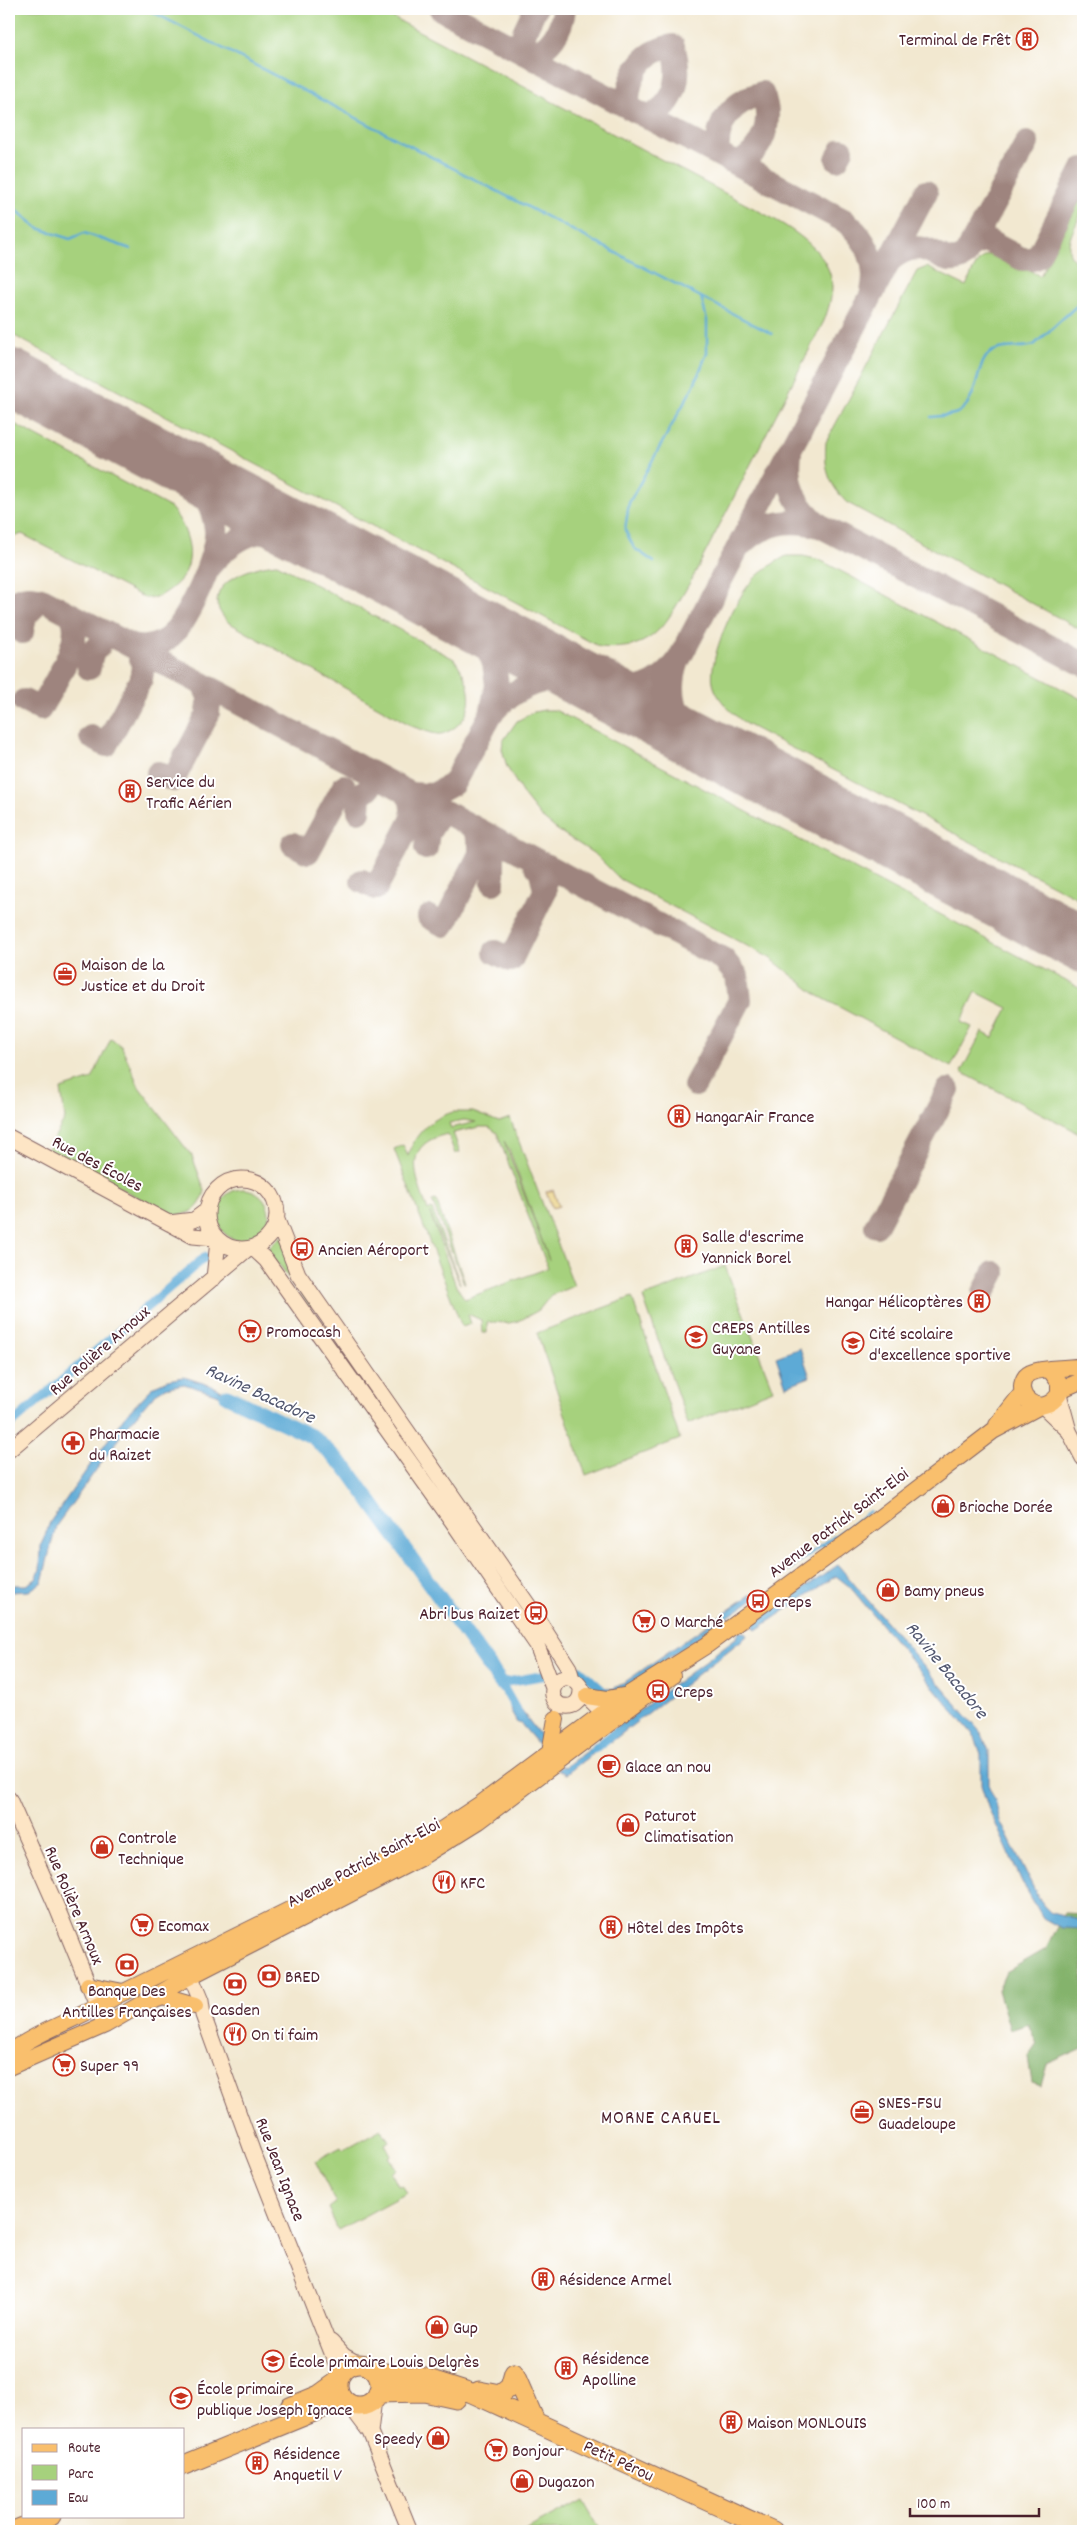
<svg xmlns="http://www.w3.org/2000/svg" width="1092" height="2540" font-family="Dekko,sans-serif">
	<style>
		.green { fill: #a6d17d; stroke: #787854; fill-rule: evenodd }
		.forest { fill: #84b36c; stroke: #67694c }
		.sand { fill: #eeda9e; stroke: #9c7c64 }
		.water { fill: #5daad6; stroke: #546480 }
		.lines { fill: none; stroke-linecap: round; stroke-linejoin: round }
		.stream { stroke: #5daad6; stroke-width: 2.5 }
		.canal { stroke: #5daad6; stroke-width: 9 }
		.river { stroke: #5daad6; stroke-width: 15 }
		.taxiway { stroke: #9e847e; stroke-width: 24 }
		.runway { stroke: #9e847e; stroke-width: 58 }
		.secondary-casing { stroke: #856565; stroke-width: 17 }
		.primary-casing { stroke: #856565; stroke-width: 18 }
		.highway-casing { stroke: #856565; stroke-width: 21 }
		.secondary { stroke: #fde5c5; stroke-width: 15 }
		.primary { stroke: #f9bf6d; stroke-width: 16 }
		.highway { stroke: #f9bf6d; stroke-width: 19 }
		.labels { text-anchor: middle; stroke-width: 4; stroke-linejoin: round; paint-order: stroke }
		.poi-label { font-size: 18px; fill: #4a1f2b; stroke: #fff; text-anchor: start }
		.street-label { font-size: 18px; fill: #4a1f2b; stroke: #fff }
		.water-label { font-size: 19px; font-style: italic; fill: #52576f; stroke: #fff }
		.neighbourhood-label { font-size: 19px; letter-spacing: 1px; fill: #4a1f2b; stroke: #fff }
	</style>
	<rect width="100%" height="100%" fill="#fff"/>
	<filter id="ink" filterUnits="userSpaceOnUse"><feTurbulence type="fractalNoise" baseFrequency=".02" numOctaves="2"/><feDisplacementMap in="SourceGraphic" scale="10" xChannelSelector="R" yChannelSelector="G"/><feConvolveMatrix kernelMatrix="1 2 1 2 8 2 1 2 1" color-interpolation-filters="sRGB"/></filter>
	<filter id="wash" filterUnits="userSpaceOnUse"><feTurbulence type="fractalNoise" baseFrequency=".0096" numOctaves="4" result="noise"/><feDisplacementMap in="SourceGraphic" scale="20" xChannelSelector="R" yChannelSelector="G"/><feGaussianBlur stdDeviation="1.12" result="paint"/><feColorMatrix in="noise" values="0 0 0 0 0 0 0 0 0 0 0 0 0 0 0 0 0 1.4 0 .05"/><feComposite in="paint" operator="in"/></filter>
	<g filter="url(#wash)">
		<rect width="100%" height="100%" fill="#f2e8d0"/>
		<path class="green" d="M9,9h368l395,209c25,14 60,37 60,69 0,11 -4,23 -8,34l-132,258c-25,42 -36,74 -92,68l-591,-314z
			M1083,195c0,4 1,9 0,12 -5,21 -29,43 0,61v363l-237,-129c-18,-20 -22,-33 -20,-60l91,-171 10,-4 39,19c4,-9 9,-22 16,-28 13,-12 45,12 58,18z
			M9,421l162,87c19,23 29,58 2,79 -10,8 -15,11 -28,11l-123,-64 -13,5z
			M786,556h17l17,4 263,140v201l-337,-177c-13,-10 -30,-25 -33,-41 -5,-25 22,-84 39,-102 10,-11 22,-18 34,-25z
			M277,564l177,95c16,21 25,51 0,69 -4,3 -12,7 -17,6 -8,-1 -16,-5 -23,-7l-186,-105c-34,-34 20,-56 49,-58z
			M544,710h11l528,280v145l-122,-63 21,-40 11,6 15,-30 -32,-16 -15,30 11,5 -21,40 -134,-72 -47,-37 -150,-79 -24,-24 -40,-26 -16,-13 -16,-20 -17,-29 -5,-18 1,-8 14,-20 17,-9z
			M111,1038l11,9 17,40 53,69 13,35c-5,18 -13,23 -31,24l-128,-63 19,-33 -4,-30 31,-10z
			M453,1112h20l26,10 11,-4 64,168 -23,9 -12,15 -20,11 -10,2 -22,-1v11h-5l-1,-13 -13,-6 3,10 -9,3 -68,-178 9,-4 5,11c7,-23 22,-37 45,-44zM464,1120l12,2 -25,6 -2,-5zM479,1127h10l8,6 51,135 -83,31 -9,-13 -26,-73 30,71 -28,-75 -4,2c-12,-34 -28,-67 20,-77l7,20 5,-2 -7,-19zM504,1141l6,11 39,108z
			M217 1215a26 26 0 1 1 52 0a26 26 0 1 1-52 0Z
			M436,1200l29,83h-1l-32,-82z
			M281,1236l32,71 -2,1 -30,-41 -15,-13 -1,-2z
			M725,1266l48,124 -85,34 -45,-127z
			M632,1297l48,142 -94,36 -49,-142z
			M381,2129l8,12 -4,3 6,11 -3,2 8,11 -5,4 7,14 4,-1 5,8 -69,37 -10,-22 8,-6 -21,-41 26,-14 2,3z
			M583,2500l18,31h-76z"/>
		<path class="forest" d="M1064,1913l19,1v134l-36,16 -6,22 -9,-3 -4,-26 9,-13 -9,-20 -18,6 -12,-40 8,-18 40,-23z"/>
		<path class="sand" d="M553,1190l6,16 -7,2 -6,-16z"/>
		<path class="water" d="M800,1348l10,29 -24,9 -10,-29z
			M184,1377l28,9 32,17 -60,-19 -19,4 -11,7 -25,29 -73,102 -14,56 -13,9 -20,1v-7h17l10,-6 4,-10 1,-23 9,-24 74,-105 30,-31 14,-6z
			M838,1565l144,169 7,17v36l6,13 5,21 34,68 9,16 8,8 32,8v8l-22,-1 -18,-10 -21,-36 -34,-75 -7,-22v-31l-6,-17 -125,-150 -14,-11 -80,54 -2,-3v-4z
			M756,1591l-1,7 -137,95h-18l-8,-10 5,-3 6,7 9,2 10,-5z
			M739,1631l6,2 2,3 -136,106 -4,-7 130,-98z
			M517,1705l30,39 -4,6 -22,-26 -4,-1 -7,-14z
			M600,1741l4,4 -38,29 -9,-4 5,-4 3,1z"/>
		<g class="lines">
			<path class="stream" d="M147,9l625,325
				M9,204l29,24 32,11 14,-6 47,16
				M931,417c7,-1 19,-1 26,-4 24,-12 17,-53 36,-62 11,-6 29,-2 41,-6l49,-45
				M654,562l-20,-14 -9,-18 4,-27 65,-118 13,-32v-33l-6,-23
				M823,1544c15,-10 31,-21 47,-33
				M789,1570l34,-26 4,6"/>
			<path class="canal" d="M9,1426l196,-169
				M568,1672l12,-2 22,20
				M519,1715l-18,-32 51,-9
				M594,1749l23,-18"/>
			<path class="river" d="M227,1396l86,41 34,32 154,214"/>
			<path class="taxiway" d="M441,9l404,212c21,18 34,42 27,70
				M525,53l-1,-21 11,-23
				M530,56c20,-9 32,-25 34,-47
				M628,107c-1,-30 13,-56 45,-61 9,29 5,57 -25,72
				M718,154c-3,-32 14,-52 44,-61 12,27 2,58 -25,71
				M837,159l5,-9
				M974,244l12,-4 36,19h12l4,-3 45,-87
				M890,260c40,-32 49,14 75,-4l62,-113
				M790,454c-4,32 7,54 32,73l261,137
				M743,543c24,-22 49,-25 79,-16
				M211,564c28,-32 55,-40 96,-28
				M9,607c10,-12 21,-12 35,-7l679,359 14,17 3,24 -45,85
				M22,632l3,-16 7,-7
				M131,646c13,3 25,1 36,-7 19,-14 52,-86 49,-110 -3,-27 -21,-49 -42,-65
				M89,668l3,-15 7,-7
				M24,701l16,8c12,-23 46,-70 31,-94
				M491,714c18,-22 45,-37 74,-34 11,1 22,5 33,8 32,9 61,0 80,-27
				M91,737l15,8 35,-66 2,-13 -5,-16
				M703,743c-27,-21 -37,-49 -25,-82l248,-469
				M158,773l15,7 35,-66 1,-17 -6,-13
				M410,794l23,1 20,-11 38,-70 6,-29 -3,-22 -10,-23 -18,-21
				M359,811l1,-16 9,-7
				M293,844l15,8 36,-66
				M426,848l2,-15 7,-11
				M493,854v29
				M362,881l14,7 37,-70 -2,-18 -7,-10
				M429,917l15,8 36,-71v-12l-7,-15
				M495,952l16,8 34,-69 -4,-19 -11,-15
				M876,1226l72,-136
				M984,1292l10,-19"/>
			<path class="runway" d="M9,377l1074,567"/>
		</g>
	</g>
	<g filter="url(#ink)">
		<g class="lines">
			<g class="secondary-casing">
				<path id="secondary" d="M9,1137l184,99 22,2
					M207 1214a35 35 0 1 1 70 0a35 35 0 1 1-70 0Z
					M277,1220l21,54 233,335 38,59 3,11
					M169,1223l25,-3 12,-9
					M253,1248l13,12 186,261 85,124 16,43
					M214,1278l4,-37
					M1059,1394l10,37 14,27
					M1043,1406l25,24
					M9,1450l236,-199
					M581,1690c0,13 -9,19 -21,15 -17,-11 -1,-36 15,-24 6,4 8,11 12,16 7,6 15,13 18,21l-2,7
					M9,1799l48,109 48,117
					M186,1965l15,36 2,14 50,138 87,220
					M331,2342l13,14 13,7
					M349,2404l21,28 40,99
					M370,2432l4,-33"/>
			</g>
			<g class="primary-casing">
				<path id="primary" d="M1050,1370l9,12v12c-17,26 -48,2 -33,-18 7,-9 43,-7 57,-10
					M1060,1390l23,-10
					M997,1425l26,-33
					M587,1696l20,3 16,-3
					M550,1753l6,-34
					M88,1985l35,7
					M152,2001l11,-4 32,9
					M9,2053c33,-24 75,-36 109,-58l296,-147 68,-45 144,-107 81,-51 150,-110 136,-104 47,-25
					M9,2067l96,-42 78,-45 235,-121 61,-38 193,-145"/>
			</g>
			<g class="highway-casing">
				<path id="highway" d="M338 2385a21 21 0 1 1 42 0a21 21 0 1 1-42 0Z
					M376,2372l49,6 47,15 301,138
					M514,2373l21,48
					M479,2391l21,4 10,-8 4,-14
					M378,2393l46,-1 32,7
					M290,2407l29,-12 18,-13
					M184,2465l159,-65
					M13,2531l38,-15"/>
			</g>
			<use href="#secondary" class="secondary"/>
			<use href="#primary" class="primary"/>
			<use href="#highway" class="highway"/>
		</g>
	</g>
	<defs>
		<g id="building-ring" transform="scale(1.125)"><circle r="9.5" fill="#fff" stroke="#c8321e" stroke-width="1.5"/><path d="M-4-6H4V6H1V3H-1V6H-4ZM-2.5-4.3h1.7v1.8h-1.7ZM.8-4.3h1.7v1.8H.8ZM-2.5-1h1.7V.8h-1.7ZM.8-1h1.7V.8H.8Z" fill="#c8321e"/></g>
		<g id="office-ring" transform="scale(1.125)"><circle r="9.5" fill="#fff" stroke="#c8321e" stroke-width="1.5"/><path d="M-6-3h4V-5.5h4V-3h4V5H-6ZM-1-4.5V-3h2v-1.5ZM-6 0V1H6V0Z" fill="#c8321e"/></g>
		<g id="bus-ring" transform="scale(1.125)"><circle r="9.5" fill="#fff" stroke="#c8321e" stroke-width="1.5"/><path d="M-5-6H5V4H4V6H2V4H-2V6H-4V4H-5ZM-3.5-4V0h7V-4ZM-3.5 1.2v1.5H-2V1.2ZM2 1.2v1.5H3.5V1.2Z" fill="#c8321e"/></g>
		<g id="supermarket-ring" transform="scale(1.125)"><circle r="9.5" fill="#fff" stroke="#c8321e" stroke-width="1.5"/><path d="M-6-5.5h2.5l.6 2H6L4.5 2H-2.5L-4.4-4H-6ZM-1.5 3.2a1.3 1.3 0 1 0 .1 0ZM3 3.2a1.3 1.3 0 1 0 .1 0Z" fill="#c8321e"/></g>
		<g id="university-ring" transform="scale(1.125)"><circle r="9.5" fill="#fff" stroke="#c8321e" stroke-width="1.5"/><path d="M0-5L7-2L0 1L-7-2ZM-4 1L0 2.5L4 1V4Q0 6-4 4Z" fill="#c8321e"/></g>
		<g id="school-ring" transform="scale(1.125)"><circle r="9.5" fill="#fff" stroke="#c8321e" stroke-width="1.5"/><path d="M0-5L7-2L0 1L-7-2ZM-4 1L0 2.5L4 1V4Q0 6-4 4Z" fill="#c8321e"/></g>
		<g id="pharmacy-ring" transform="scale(1.125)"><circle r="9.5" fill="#fff" stroke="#c8321e" stroke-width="1.5"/><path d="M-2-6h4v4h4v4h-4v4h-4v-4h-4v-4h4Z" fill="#c8321e"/></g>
		<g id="shop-ring" transform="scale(1.125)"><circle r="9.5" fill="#fff" stroke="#c8321e" stroke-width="1.5"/><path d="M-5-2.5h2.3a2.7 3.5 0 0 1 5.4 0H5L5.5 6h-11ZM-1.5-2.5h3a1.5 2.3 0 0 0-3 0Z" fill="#c8321e"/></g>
		<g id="cafe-ring" transform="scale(1.125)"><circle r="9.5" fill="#fff" stroke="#c8321e" stroke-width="1.5"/><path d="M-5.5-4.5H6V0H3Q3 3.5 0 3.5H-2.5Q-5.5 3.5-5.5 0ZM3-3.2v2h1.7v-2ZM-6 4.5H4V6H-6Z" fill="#c8321e"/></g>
		<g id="restaurant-ring" transform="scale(1.125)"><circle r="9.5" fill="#fff" stroke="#c8321e" stroke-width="1.5"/><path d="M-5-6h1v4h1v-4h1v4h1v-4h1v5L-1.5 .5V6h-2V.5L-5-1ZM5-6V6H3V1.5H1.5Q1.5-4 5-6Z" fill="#c8321e"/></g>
		<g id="bank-ring" transform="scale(1.125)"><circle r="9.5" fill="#fff" stroke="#c8321e" stroke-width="1.5"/><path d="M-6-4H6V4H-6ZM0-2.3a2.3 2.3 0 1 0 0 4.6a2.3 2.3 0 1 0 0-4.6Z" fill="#c8321e"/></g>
	</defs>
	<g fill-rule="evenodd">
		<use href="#building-ring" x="1027" y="39"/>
		<use href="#building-ring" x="130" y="791"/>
		<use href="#office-ring" x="65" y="974"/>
		<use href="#building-ring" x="679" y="1116"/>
		<use href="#building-ring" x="686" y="1246"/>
		<use href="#bus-ring" x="302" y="1249"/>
		<use href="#building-ring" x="979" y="1301"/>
		<use href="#supermarket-ring" x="250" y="1331"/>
		<use href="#university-ring" x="696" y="1337"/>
		<use href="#school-ring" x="853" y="1343"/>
		<use href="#pharmacy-ring" x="73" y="1443"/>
		<use href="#shop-ring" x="943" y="1506"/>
		<use href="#shop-ring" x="888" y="1590"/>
		<use href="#bus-ring" x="758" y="1601"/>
		<use href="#bus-ring" x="536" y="1613"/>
		<use href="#supermarket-ring" x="644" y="1621"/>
		<use href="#bus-ring" x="658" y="1691"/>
		<use href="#cafe-ring" x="609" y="1766"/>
		<use href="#shop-ring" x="628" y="1825"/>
		<use href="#shop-ring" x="102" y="1847"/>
		<use href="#restaurant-ring" x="444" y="1882"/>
		<use href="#supermarket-ring" x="142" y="1925"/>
		<use href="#building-ring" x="611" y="1927"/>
		<use href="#bank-ring" x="127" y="1965"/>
		<use href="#bank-ring" x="269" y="1976"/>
		<use href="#bank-ring" x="235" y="1984"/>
		<use href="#restaurant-ring" x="235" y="2034"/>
		<use href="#supermarket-ring" x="64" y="2065"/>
		<use href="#office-ring" x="862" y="2112"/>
		<use href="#building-ring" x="543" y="2279"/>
		<use href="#shop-ring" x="437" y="2327"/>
		<use href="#school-ring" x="273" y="2361"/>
		<use href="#building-ring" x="566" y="2368"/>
		<use href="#school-ring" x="181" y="2398"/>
		<use href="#building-ring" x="731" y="2422"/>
		<use href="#shop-ring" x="438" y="2438"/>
		<use href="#supermarket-ring" x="496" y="2450"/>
		<use href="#building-ring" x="257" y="2463"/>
		<use href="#shop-ring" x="522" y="2481"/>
	</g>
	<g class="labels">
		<g class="poi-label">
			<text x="1011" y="45" text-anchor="end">Terminal de Frêt</text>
			<text x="146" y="787">Service du<tspan x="146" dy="21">Trafic Aérien</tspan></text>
			<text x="81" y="970">Maison de la<tspan x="81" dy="21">Justice et du Droit</tspan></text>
			<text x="695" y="1122">HangarAir France</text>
			<text x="702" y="1242">Salle d'escrime<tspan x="702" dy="21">Yannick Borel</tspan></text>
			<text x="318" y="1255">Ancien Aéroport</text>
			<text x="963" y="1307" text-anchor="end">Hangar Hélicoptères</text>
			<text x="712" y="1333">CREPS Antilles<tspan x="712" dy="21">Guyane</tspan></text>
			<text x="266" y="1337">Promocash</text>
			<text x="869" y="1339">Cité scolaire<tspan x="869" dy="21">d'excellence sportive</tspan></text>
			<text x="89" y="1439">Pharmacie<tspan x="89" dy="21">du Raizet</tspan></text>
			<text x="959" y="1512">Brioche Dorée</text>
			<text x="904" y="1596">Bamy pneus</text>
			<text x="774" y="1607">creps</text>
			<text x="520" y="1619" text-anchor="end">Abri bus Raizet</text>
			<text x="660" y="1627">O Marché</text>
			<text x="674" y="1697">Creps</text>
			<text x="625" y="1772">Glace an nou</text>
			<text x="644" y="1821">Paturot<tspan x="644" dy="21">Climatisation</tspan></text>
			<text x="118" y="1843">Controle<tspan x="118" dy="21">Technique</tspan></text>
			<text x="460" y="1888">KFC</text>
			<text x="158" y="1931">Ecomax</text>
			<text x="627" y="1933">Hôtel des Impôts</text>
			<text x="285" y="1982">BRED</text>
			<text x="127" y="1996" text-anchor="middle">Banque Des<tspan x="127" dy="21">Antilles Françaises</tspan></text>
			<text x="235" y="2015" text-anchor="middle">Casden</text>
			<text x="251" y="2040">On ti faim</text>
			<text x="80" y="2071">Super 99</text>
			<text x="878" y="2108">SNES-FSU<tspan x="878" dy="21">Guadeloupe</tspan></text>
			<text x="559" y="2285">Résidence Armel</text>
			<text x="453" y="2333">Gup</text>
			<text x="582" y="2364">Résidence<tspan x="582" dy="21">Apolline</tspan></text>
			<text x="289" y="2367">École primaire Louis Delgrès</text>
			<text x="197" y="2394">École primaire<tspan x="197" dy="21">publique Joseph Ignace</tspan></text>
			<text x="747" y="2428">Maison MONLOUIS</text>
			<text x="422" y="2444" text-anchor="end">Speedy</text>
			<text x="512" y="2456">Bonjour</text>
			<text x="273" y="2459">Résidence<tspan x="273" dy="21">Anquetil V</tspan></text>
			<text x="538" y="2487">Dugazon</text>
		</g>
		<g class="street-label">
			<text transform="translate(98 1163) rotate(28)" y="6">Rue des Écoles</text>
			<text transform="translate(99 1350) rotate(-41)" y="6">Rue Rolière Arnoux</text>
			<text transform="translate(838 1522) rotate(-37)" y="6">Avenue Patrick Saint-Eloi</text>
			<text transform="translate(363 1862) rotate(-28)" y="6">Avenue Patrick Saint-Eloi</text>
			<text transform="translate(75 1905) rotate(67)" y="6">Rue Rolière Arnoux</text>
			<text transform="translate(281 2169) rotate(69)" y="6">Rue Jean Ignace</text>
			<text transform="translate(619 2460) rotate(25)" y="6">Petit Pérou</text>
		</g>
		<g class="water-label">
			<text transform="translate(261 1392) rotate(25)" y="7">Ravine Bacadore</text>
			<text transform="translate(948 1669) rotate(51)" y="7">Ravine Bacadore</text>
		</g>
		<g class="neighbourhood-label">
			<text x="661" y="2123">MORNE CARUEL</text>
		</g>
	</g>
	<rect width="1092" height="2540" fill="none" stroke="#fff" stroke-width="30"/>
	<rect x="22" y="2428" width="162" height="90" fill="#ffffff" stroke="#b7a5aa"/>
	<rect x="32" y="2444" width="25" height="8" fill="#f9bf6d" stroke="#b7a5aa"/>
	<text x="68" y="2452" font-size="15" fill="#4a1f2b">Route</text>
	<rect x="32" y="2465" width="25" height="15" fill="#a6d17d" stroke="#b7a5aa"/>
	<text x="68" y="2478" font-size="15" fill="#4a1f2b">Parc</text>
	<rect x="32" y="2490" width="25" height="15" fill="#5daad6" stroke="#b7a5aa"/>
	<text x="68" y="2502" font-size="15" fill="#4a1f2b">Eau</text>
	<path d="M910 2508v8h129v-8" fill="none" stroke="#4a1f2b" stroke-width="2.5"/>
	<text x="917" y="2508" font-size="15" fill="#4a1f2b" stroke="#ffffff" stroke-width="4" paint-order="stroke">100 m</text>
</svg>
